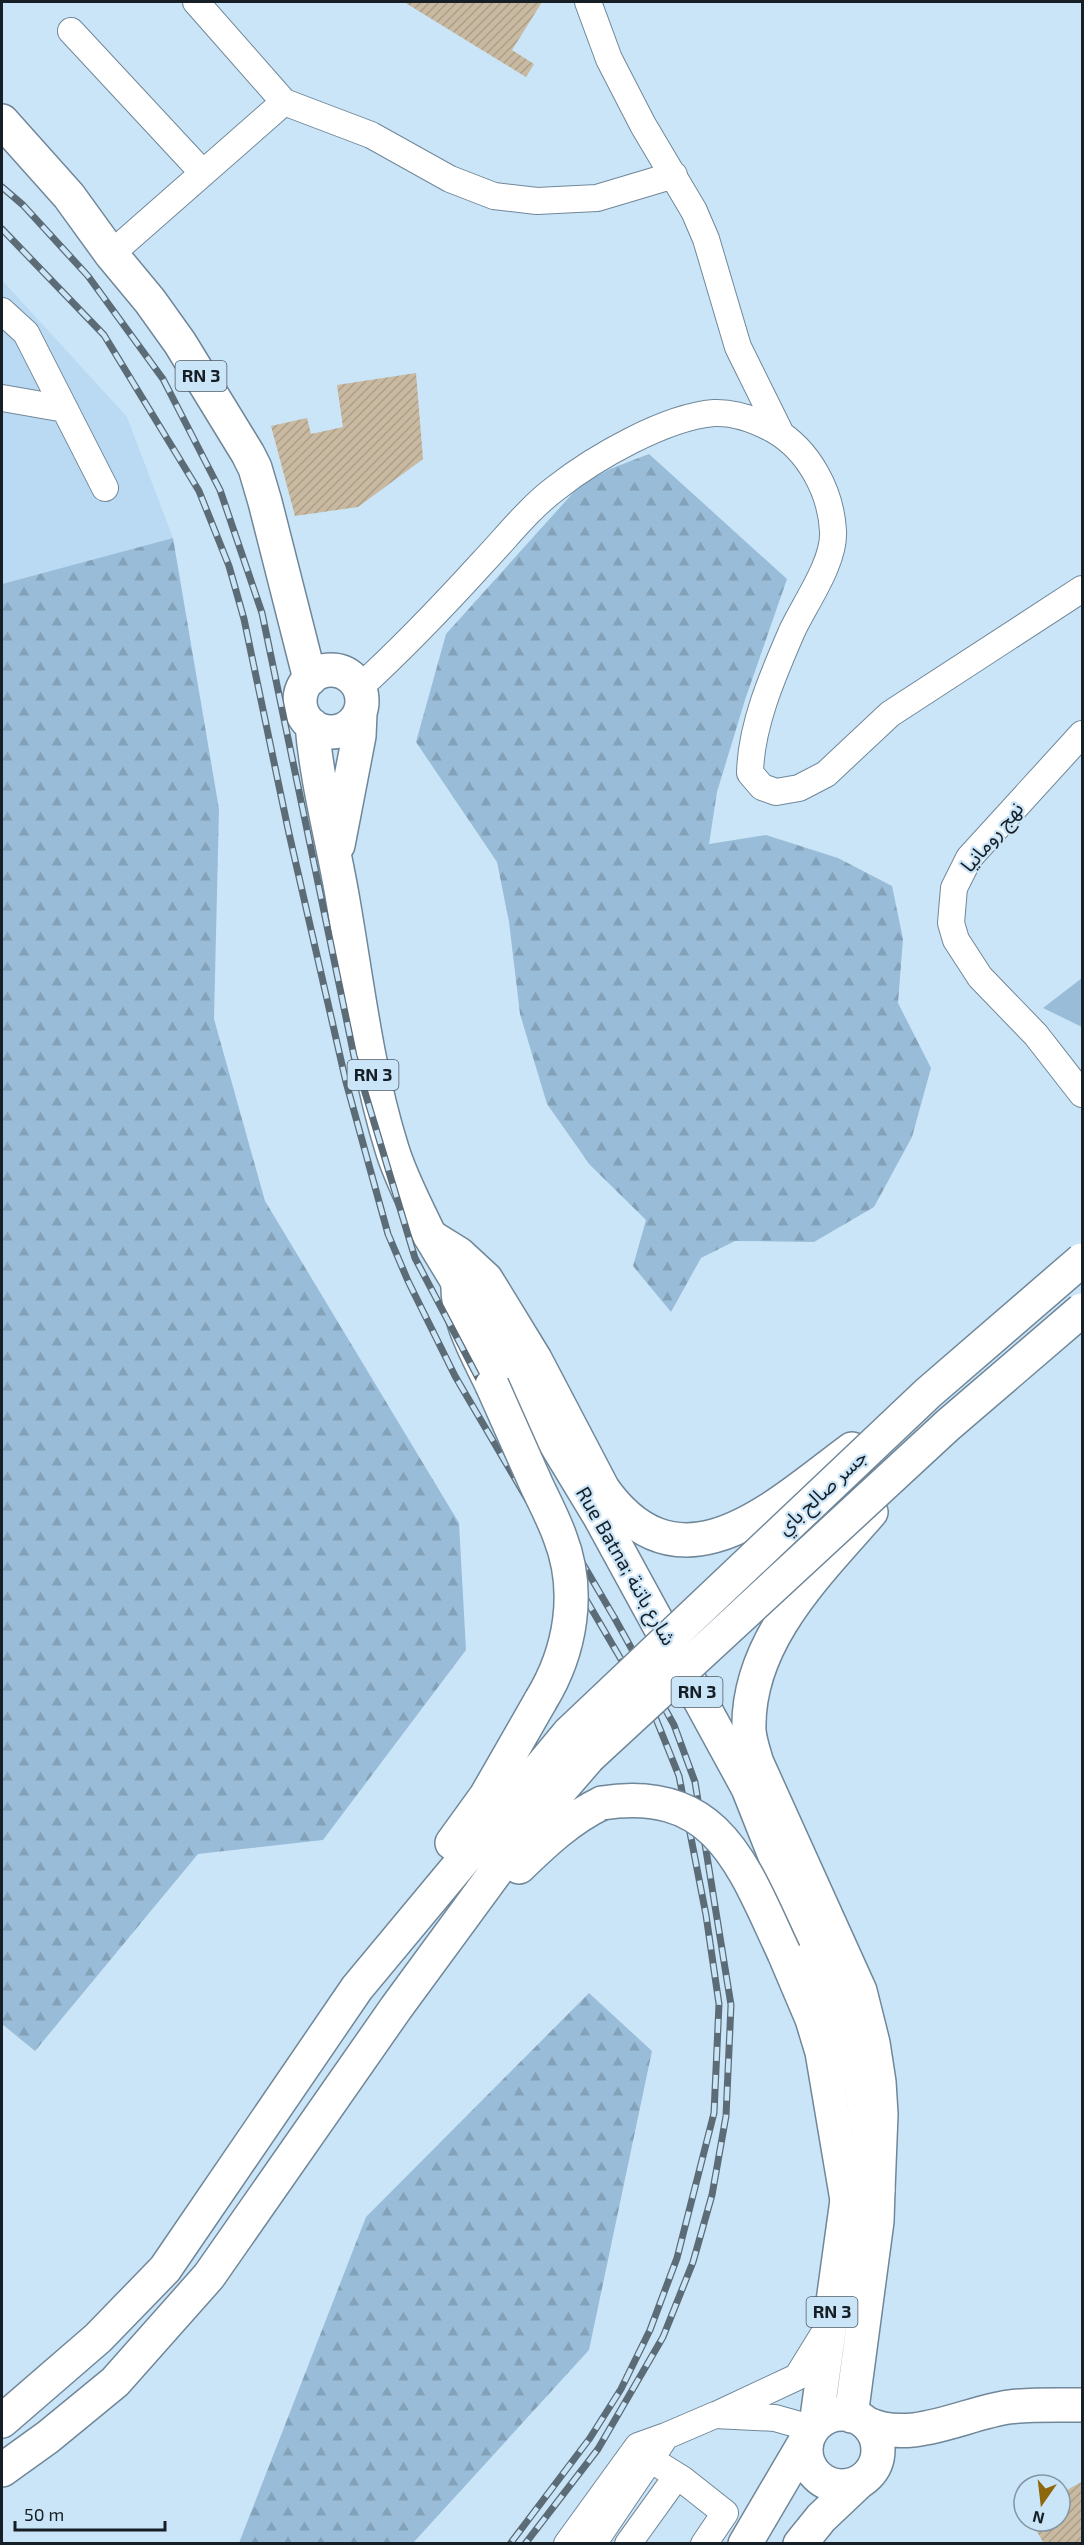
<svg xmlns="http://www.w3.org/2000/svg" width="1084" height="2545" font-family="'Exo 2','Noto Sans Arabic',sans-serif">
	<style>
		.built { fill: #badaf3 }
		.forest { fill: url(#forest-firs) }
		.park { fill: #99bdd8 }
		.building { fill: url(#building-hatch) }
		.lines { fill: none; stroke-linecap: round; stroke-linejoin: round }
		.minor-casing { stroke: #708799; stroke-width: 28 }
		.major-casing { stroke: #708799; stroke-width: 36 }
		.highway-casing { stroke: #708799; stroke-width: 36 }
		.minor { stroke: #fff; stroke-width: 26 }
		.major { stroke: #fff; stroke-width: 33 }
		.highway { stroke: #fff; stroke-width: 33 }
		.rail-casing { stroke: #5c6c77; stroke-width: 7 }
		.rail { stroke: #cbe5f8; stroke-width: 4.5; stroke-dasharray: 14; stroke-linecap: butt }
		.highway-bridge-casing { stroke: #708799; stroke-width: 36; stroke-linecap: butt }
		.highway-bridge { stroke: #fff; stroke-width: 33 }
		.labels { text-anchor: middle; stroke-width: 4.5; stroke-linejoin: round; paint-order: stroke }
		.shield { fill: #cbe5f8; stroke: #4c5a65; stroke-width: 1.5 }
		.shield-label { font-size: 18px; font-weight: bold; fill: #161f26 }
		.street-label { font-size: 20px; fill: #161f26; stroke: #cbe5f8 }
	</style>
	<defs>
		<pattern id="forest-firs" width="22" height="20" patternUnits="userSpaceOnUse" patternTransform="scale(1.5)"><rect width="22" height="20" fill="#99bdd8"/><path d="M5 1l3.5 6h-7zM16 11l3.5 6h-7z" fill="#83a2b9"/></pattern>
		<pattern id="building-hatch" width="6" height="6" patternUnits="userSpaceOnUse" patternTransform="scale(1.5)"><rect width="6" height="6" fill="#c8b9a0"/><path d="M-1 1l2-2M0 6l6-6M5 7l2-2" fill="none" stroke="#ab9f8a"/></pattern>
	</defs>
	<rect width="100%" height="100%" fill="#cbe5f8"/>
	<path class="built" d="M2,280l125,137 46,121 -171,46z"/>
	<path class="forest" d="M649,454l138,125 -42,121 -28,92 -8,52 57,-9 72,23 54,28 11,53 -5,64 33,65 -19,69 -38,70 -60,35 -79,-1 -34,17 -30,54 -38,-46 13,-46 -56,-55 -43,-61 -27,-90 -11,-92 -12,-60 -81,-120 30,-108 135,-150 29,-15z
		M173,538l46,271 -5,210 51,182 194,322 7,127 -143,190 -125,14 -163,197 -33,-27v-1440z
		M589,1993l63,58 -63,299 -176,193h-174l127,-326z"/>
	<path class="park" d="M1082,978v49l-39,-19z"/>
	<path class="building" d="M404,2h138l-30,48 22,14 -8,13z
		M416,373l7,86 -65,48 -63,9 -24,-90 36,-8 4,16 32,-7 -6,-42z
		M1083,2481v63h-39l-13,-23h29v-27z"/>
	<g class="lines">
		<g class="minor-casing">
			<path id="minor" d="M196,2l88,100 87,33 79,44 44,17 43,5 60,-3 77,-23
				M588,2l21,57 34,66 51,86 12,28 32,108 43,87
				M71,31l132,142
				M111,254l173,-152
				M2,311l24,22 79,155
				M2,398l63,11
				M359,688c44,-40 84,-82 124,-126 23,-24 46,-54 73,-74 38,-30 109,-71 158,-75 21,-1 42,7 60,17 35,20 57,62 59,101 2,31 -28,72 -41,100 -19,44 -41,94 -42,142l12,14 14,5 23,-4 27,-14 64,-60 192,-125
				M1082,734l-113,124 -15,30 -3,35 5,17 24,37 56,58 46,59
				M718,2414l79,-37 29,-47
				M650,2459l32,20 43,34 -21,31
				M567,2544l71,-98 28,-10
				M593,2544l73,-108 49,-21 60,3 39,11
				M628,2544l49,-68"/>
		</g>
		<g class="major-casing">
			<path id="major" d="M2,121l67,75 42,58 39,47 30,42 68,111 7,14 10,34 45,177
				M300 701a31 31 0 1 1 62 0a31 31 0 1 1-62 0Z
				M312,725c5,58 20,113 30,170 15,85 24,171 50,254 9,30 25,59 38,87l170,281 148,271 90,227 23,72 17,103 -1,31 -26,195
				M338,845l21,-109 1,-23
				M806 2450a36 36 0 1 1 72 0a36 36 0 1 1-72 0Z
				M866,2423c44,22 99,-10 143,-16 24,-3 49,-2 73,-2
				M816,2425l31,-225 7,-28
				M745,2544l64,-109
				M800,2544l21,-26 37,-35"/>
		</g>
		<g class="highway-casing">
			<path id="highway" d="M430,1236l29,18 27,25 49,80 68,130c78,110 173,16 249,-40
				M458,1280c-2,39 18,71 34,105
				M871,1512c-54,62 -125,130 -122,219 1,11 5,22 8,32l103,228 13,52 6,39 2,32 -3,76
				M452,1843l34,-47 55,-96
				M519,1867c26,-25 50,-48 83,-64
				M784,1953l28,66 10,33 25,148
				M2,2421l96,-83 67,-69 192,-281 212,-255
				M2,2470l46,-33 67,-55 94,-106 187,-268 135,-184 58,-67"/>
		</g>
		<use href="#minor" class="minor"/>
		<use href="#major" class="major"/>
		<use href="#highway" class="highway"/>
		<g class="rail-casing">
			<path id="rail" d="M2,187l21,18 65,71 75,103 57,111 42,123 92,443 61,202 100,190 99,169 60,108 21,57 36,223 -5,111 -14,79 -19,67 -30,75 -65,112 -73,95
				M2,229l102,106 95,156 30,75 15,53 44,210 58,253 42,152 20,47 47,95 201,343 23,57 27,139 13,89 -5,109 -37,145 -27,72 -29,59 -31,49 -80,106"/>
		</g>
		<use href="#rail" class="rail"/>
		<g class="highway-bridge-casing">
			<path id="highway-bridge" d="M492,1385c15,34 30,68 45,101 8,17 17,34 23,51 21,54 11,114 -19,163
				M569,1733l359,-340 154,-133
				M589,1757l359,-332 134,-115
				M602,1803c116,-18 141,63 182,150"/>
		</g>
		<use href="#highway-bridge" class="highway-bridge"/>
	</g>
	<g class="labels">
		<g class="shield">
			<rect x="175.5" y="361" width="51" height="30" rx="4.5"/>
			<rect x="347.5" y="1060" width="51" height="30" rx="4.5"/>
			<rect x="671.5" y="1677" width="51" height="30" rx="4.5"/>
			<rect x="806.5" y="2297" width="51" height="30" rx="4.5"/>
		</g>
		<g class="shield-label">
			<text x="201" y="382">RN 3</text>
			<text x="373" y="1081">RN 3</text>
			<text x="697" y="1698">RN 3</text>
			<text x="832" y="2318">RN 3</text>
		</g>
		<g class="street-label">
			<text transform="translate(992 837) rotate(-50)" y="7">نهج رومانيا</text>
			<text transform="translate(822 1492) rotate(-43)" y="7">جسر صالح باي</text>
			<text transform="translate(626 1566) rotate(60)" y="7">Rue Batna; شارع باتنة</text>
		</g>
	</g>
	<rect width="1084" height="2545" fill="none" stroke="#161f26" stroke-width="6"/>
	<g transform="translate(1042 2503) rotate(194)"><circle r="28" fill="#cbe5f8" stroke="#8396a4" stroke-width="1.5"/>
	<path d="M0-4.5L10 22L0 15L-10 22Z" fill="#8e660b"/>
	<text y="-9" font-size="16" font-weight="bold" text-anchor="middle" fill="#161f26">N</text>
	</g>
	<path d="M15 2521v9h150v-9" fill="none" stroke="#161f26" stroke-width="3"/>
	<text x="24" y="2521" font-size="18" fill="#161f26" stroke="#cbe5f8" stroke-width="4.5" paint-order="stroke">50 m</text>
</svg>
